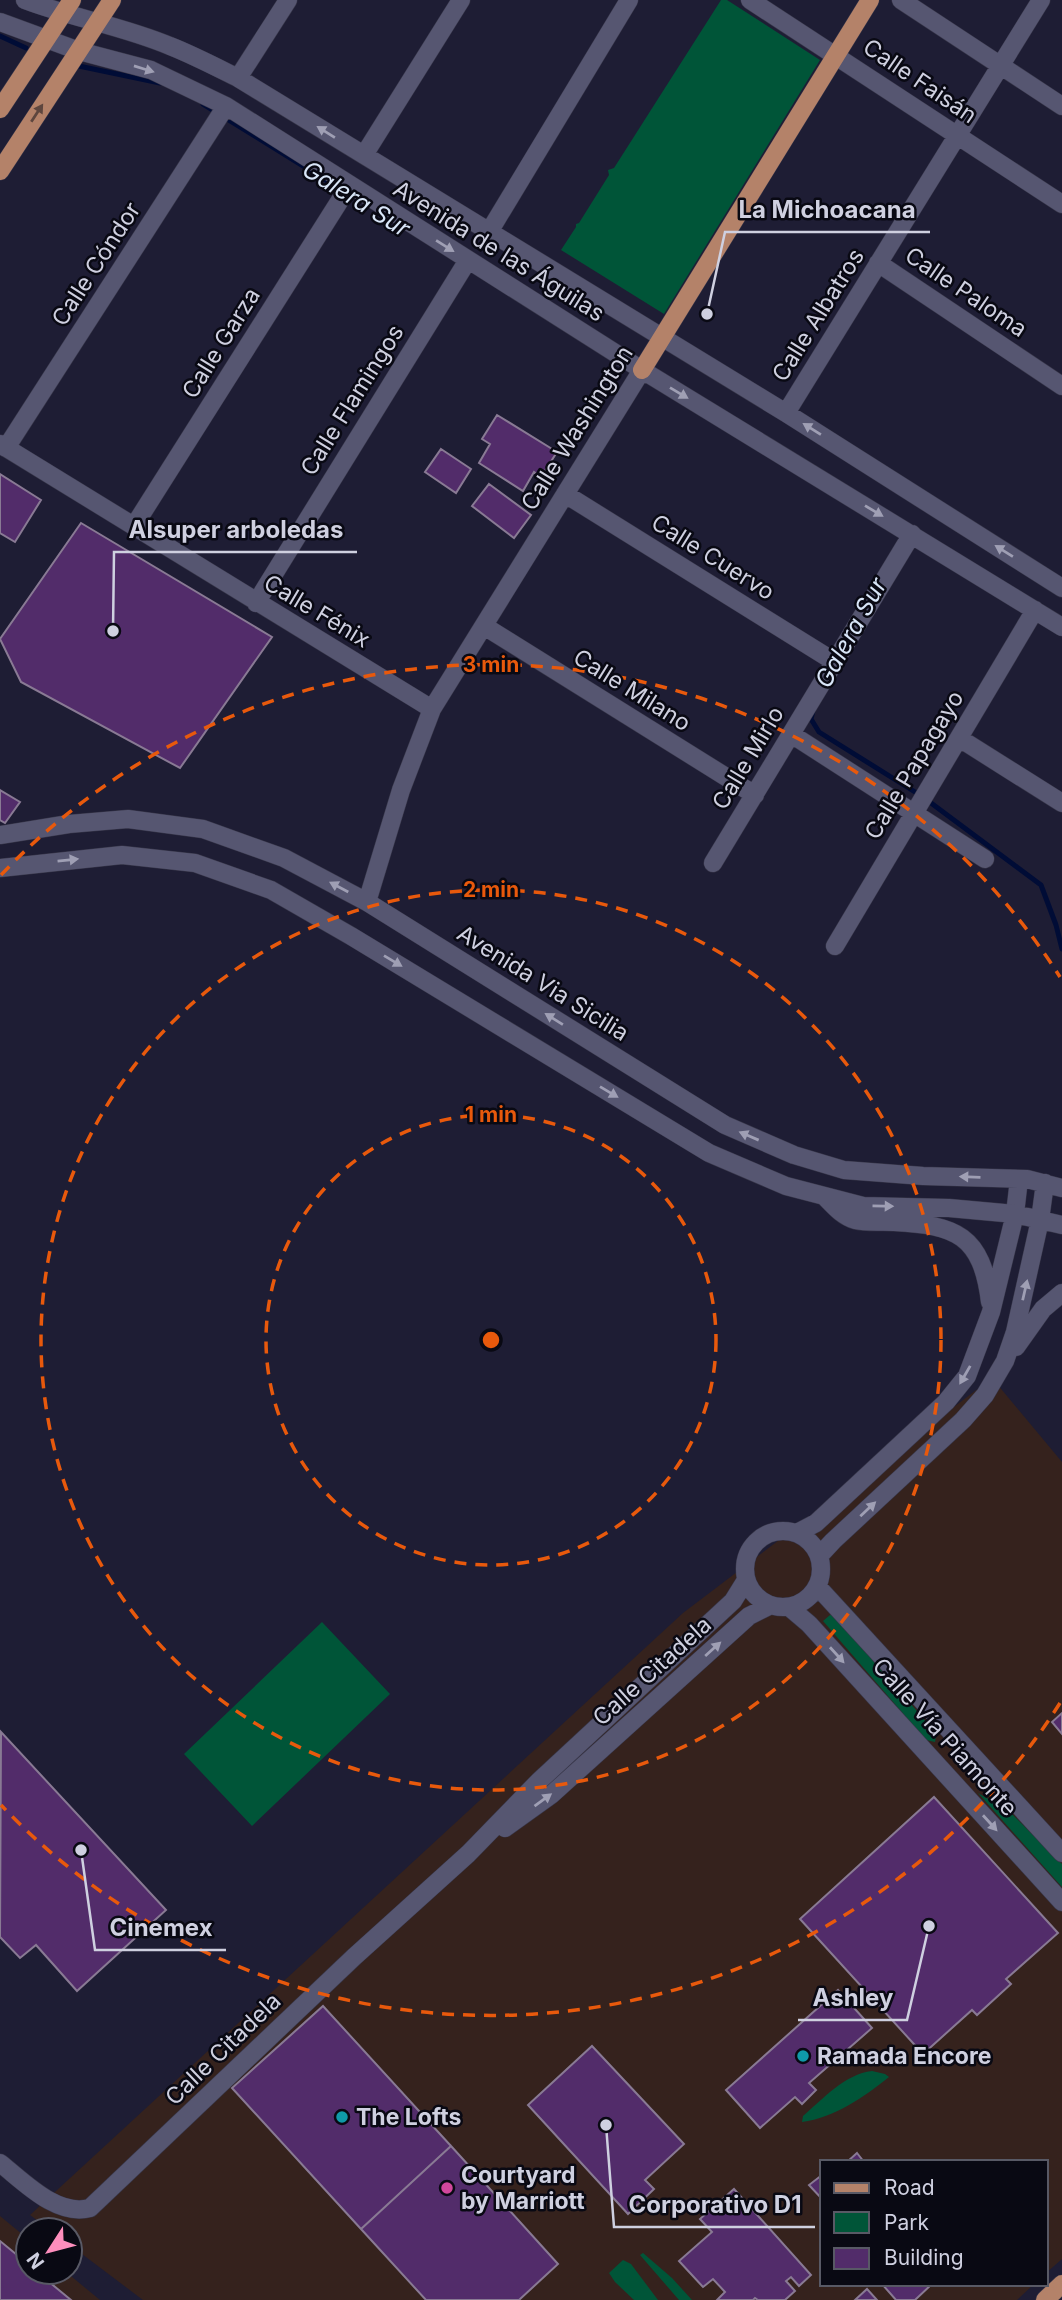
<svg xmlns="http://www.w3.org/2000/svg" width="1062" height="2300" font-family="Inter,sans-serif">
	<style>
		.commercial { fill: #35221d }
		.green { fill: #005538 }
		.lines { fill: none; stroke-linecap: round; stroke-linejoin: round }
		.stream { stroke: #000c36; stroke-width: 5 }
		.building { fill: #522c6a; stroke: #897a94; stroke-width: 2 }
		.minor-casing { stroke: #38374a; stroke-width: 19 }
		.major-casing { stroke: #38374a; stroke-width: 19 }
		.minor { stroke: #565671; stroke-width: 18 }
		.major { stroke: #b48269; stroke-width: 18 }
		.oneway { fill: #9f9fb4 }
		.oneway2 { fill: #5e463e }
		.ring { fill: none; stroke: #e8590c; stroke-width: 3.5; stroke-dasharray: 12 9 }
		.culture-dot { fill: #0f9aa8; stroke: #090913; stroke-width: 2.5 }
		.hotel-dot { fill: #d1479c; stroke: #090913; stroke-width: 2.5 }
		.labels { text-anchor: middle; stroke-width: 5; stroke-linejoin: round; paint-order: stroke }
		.street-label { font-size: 23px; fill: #cfd0e0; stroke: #090913 }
		.poi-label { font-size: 23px; font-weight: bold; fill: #cfd0e0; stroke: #090913; text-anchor: start }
		.water-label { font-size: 24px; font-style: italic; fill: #d9e6f8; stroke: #090913 }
		.centre { fill: #e8590c; stroke: #090913; stroke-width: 3.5 }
		.ring-label { font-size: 21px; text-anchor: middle; font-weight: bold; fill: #e8590c; stroke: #090913; stroke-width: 5; stroke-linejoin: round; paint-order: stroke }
		.leader { fill: none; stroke: #cfd0e0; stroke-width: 2.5 }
		.callout-dot { fill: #cfd0e0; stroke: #090913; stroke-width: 2.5 }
		.callout-label { font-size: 24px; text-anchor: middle; font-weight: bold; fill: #cfd0e0; stroke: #090913; stroke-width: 5; stroke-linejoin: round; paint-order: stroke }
	</style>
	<rect width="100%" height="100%" fill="#1e1d34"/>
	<path class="commercial" d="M992,1378l70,84v797l-16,14v-111h-224v122h212l-17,16h-874l-73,-55v-15h-20l-20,-15 653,-602z
		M0,2216l28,23v33h38l34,28h-100z"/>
	<path class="green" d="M721,0h6l93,60 -156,254 -103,-64 15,-23v-3l3,-1 30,-48 -1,-5 6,-2z
		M830,1615h3l90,103 13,18 -1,6 -9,-2 -103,-119z
		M322,1622l68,72 -138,132 -68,-72z
		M978,1793l31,18 53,53v23z
		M872,2071l13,3 4,3c-25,20 -55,41 -87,45l1,-6c20,-17 42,-42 69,-45z
		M643,2253l29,25 20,22h-13l-39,-45z
		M623,2260l8,4 27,36h-24l-19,-18 -6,-9z"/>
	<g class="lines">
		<path class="stream" d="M0,36l26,12
			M74,65l86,18
			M203,104l126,78
			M813,711l-2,8 8,13 104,65 118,88 15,40 6,24"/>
	</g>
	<path class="building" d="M497,415l60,37 -16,25 -7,-5 -11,19 -44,-28 11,-19 -8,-5z
		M441,449l30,20 -15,24 -31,-21z
		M0,474l41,26 -26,42 -15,-9z
		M489,484l42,31 -17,23 -42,-32z
		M81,523l191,114 -92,131 -159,-86 -21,-43z
		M0,790l20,12 -15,21 -5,-3z
		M1062,1713v21l-10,-12z
		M1,1732l165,178 -89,81 -41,-46 -16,13 -20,-21z
		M934,1797l124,136 -52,46 5,5 -34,31 -5,-5 -49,44 -123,-135z
		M838,1990l34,38 -63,55 7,7 -14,14 -7,-7 -35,31 -34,-38z
		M323,2006l128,140 -90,83 -129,-141z
		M592,2046l92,98 -39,36 9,9 -26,25 -100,-109z
		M451,2146l107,118 -39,36h-93l-65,-71z
		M857,2153l7,9h-17z
		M822,2175v24l-13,-14z
		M734,2189l77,86 -12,11 -8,-9 -5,4 9,10 -10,9h-27l-3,-2 -2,2h-36l8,-8 -12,-13 -10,8 -24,-26 33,-29 -12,-13z
		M0,2241l28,23v8h9l34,28h-71z
		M882,2284h50l-17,16h-19z
		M867,2289l10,11h-22z"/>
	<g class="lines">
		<g class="minor-casing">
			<path id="minor" d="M25,0c47,18 98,26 145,46 23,9 46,21 68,32l548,335 276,175
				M750,0l312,204
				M901,0l161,106
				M0,22l79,29 72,19 75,36 416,264 420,257
				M238,78l50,-78
				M364,155l97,-155
				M489,232l140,-232
				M878,263l184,123
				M786,413l255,-413
				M0,444l432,265
				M6,448l220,-342
				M565,494l270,168
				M134,526l215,-340
				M256,603l212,-343
				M484,626l271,169
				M791,734l194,125
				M959,738l103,65
				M0,835l69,-11 59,-5 75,10 81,29 83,44 358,223 69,30 50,15 79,6 104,3 35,9
				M713,863l199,-329
				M0,868l122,-13 73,8 76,27 80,46 358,217 77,33 77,20 86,2 66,6 47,11
				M367,902l34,-112 31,-81 210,-339
				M835,946l200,-336
				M825,1197c9,9 17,19 30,23 12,3 27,1 39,2 62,3 88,13 96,80
				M1016,1347l27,-38 19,-16
				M745 1569a38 38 0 1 1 76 0a38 38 0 1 1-76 0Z
				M797,1533l19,-10 130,-121 21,-26 24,-64 24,-98 4,-35
				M819,1556l14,-15 130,-121 22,-25 20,-34 10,-29 25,-112 5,-37
				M817,1586l245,267
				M789,1607l20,17 253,278
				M505,1828l46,-33 198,-179 22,-11
				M0,2163c24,19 57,54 90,45l264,-251 114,-103 71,-73 194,-180 13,-21"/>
		</g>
		<g class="major-casing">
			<path id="major" d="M0,109l72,-109
				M0,171l112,-171
				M642,370l228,-370
				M1045,2300l17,-16"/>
		</g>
		<use href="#minor" class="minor"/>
		<use href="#major" class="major"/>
	</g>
	<defs><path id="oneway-solid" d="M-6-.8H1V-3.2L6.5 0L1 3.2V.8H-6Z" transform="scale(1.75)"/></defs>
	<g class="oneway">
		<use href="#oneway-solid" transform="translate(144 69) rotate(17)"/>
		<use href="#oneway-solid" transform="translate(326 132) rotate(-148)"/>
		<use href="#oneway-solid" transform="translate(445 246) rotate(32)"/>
		<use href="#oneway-solid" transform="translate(679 393) rotate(31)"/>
		<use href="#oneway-solid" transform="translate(812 429) rotate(-148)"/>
		<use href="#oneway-solid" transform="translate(874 511) rotate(31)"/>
		<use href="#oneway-solid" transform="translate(1004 551) rotate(-148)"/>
		<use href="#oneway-solid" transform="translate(68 860) rotate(-6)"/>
		<use href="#oneway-solid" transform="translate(339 887) rotate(-152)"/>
		<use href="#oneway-solid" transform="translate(393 961) rotate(31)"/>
		<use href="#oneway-solid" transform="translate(554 1019) rotate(-148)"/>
		<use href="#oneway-solid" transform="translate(609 1092) rotate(31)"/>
		<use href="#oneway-solid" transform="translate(749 1136) rotate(-157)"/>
		<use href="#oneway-solid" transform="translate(970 1177) rotate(-178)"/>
		<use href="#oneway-solid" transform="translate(883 1206) rotate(1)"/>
		<use href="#oneway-solid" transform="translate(1025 1290) rotate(-77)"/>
		<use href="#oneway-solid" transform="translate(965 1375) rotate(120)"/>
		<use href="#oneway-solid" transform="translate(868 1509) rotate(-43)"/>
		<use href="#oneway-solid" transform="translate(713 1649) rotate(-42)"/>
		<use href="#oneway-solid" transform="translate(837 1655) rotate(48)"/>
		<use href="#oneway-solid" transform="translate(543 1800) rotate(-36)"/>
		<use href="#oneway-solid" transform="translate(990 1823) rotate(48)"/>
	</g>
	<use class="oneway2" href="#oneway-solid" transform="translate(37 113) rotate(-57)"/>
	<g class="ring">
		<circle cx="491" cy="1340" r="225"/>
		<circle cx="491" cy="1340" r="450"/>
		<path d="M1060 1703A675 675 0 0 1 1 1805M1 875A675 675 0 0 1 1060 977"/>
	</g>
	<g class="culture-dot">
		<circle cx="803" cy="2056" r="7"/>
		<circle cx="342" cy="2117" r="7"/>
	</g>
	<circle class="hotel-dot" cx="447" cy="2188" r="7"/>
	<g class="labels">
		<g class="street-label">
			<text transform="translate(920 81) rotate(34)" y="8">Calle Faisán</text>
			<text transform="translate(499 251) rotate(32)" y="8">Avenida de las Águilas</text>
			<text transform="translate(96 264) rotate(-57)" y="8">Calle Cóndor</text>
			<text transform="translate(966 292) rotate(34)" y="8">Calle Paloma</text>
			<text transform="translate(818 315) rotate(-58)" y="8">Calle Albatros</text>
			<text transform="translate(221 343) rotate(-58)" y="8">Calle Garza</text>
			<text transform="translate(352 400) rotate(-58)" y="8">Calle Flamingos</text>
			<text transform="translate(577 428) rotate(-58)" y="8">Calle Washington</text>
			<text transform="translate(713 557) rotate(32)" y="8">Calle Cuervo</text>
			<text transform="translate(317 611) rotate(31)" y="8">Calle Fénix</text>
			<text transform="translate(632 690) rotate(32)" y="8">Calle Milano</text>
			<text transform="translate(748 758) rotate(-59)" y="8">Calle Mirlo</text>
			<text transform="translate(914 765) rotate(-59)" y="8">Calle Papagayo</text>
			<text transform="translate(543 983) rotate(32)" y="8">Avenida Via Sicilia</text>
			<text transform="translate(652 1671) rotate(-42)" y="8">Calle Citadela</text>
			<text transform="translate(945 1737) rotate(48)" y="8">Calle Vía Piamonte</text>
			<text transform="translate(223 2049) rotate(-44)" y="8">Calle Citadela</text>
		</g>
		<g class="poi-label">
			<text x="817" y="2064">Ramada Encore</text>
			<text x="356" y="2125">The Lofts</text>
			<text x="461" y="2183">Courtyard<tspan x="461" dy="26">by Marriott</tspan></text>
		</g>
		<g class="water-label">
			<text transform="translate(356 199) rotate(32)" y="8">Galera Sur</text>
			<text transform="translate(851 633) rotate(-61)" y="8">Galera Sur</text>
		</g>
	</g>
	<circle cx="491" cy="1340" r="10" class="centre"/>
	<g class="ring-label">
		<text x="491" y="672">3 min</text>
		<text x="491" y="897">2 min</text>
		<text x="491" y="1122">1 min</text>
	</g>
	<path class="leader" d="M707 314L725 232H930M113 631L114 552H357M81 1850L95 1950H226M929 1926L907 2020H798M606 2125L614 2227H815"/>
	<g class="callout-dot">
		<circle cx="707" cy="314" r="7"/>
		<circle cx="113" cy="631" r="7"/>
		<circle cx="81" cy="1850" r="7"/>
		<circle cx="929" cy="1926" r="7"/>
		<circle cx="606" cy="2125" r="7"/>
	</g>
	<g class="callout-label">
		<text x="827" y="218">La Michoacana</text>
		<text x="236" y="538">Alsuper arboledas</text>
		<text x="161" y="1936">Cinemex</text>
		<text x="853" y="2006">Ashley</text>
		<text x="715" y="2213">Corporativo D1</text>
	</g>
	<rect x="820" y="2160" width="228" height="126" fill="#090913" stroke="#585965" stroke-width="2"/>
	<rect x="834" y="2183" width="35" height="10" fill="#b48269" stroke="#585965" stroke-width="2"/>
	<text x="884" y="2195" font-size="21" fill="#cfd0e0">Road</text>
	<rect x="834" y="2212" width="35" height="21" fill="#005538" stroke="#585965" stroke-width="2"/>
	<text x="884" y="2230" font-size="21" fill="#cfd0e0">Park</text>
	<rect x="834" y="2248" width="35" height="21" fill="#522c6a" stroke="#585965" stroke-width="2"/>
	<text x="884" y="2265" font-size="21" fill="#cfd0e0">Building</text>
	<g transform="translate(49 2251) rotate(234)"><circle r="33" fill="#090913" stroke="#585965" stroke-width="2"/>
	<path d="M0-5L12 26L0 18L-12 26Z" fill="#fe8ebd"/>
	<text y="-10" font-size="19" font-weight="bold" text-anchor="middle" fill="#cfd0e0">N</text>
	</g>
</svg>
